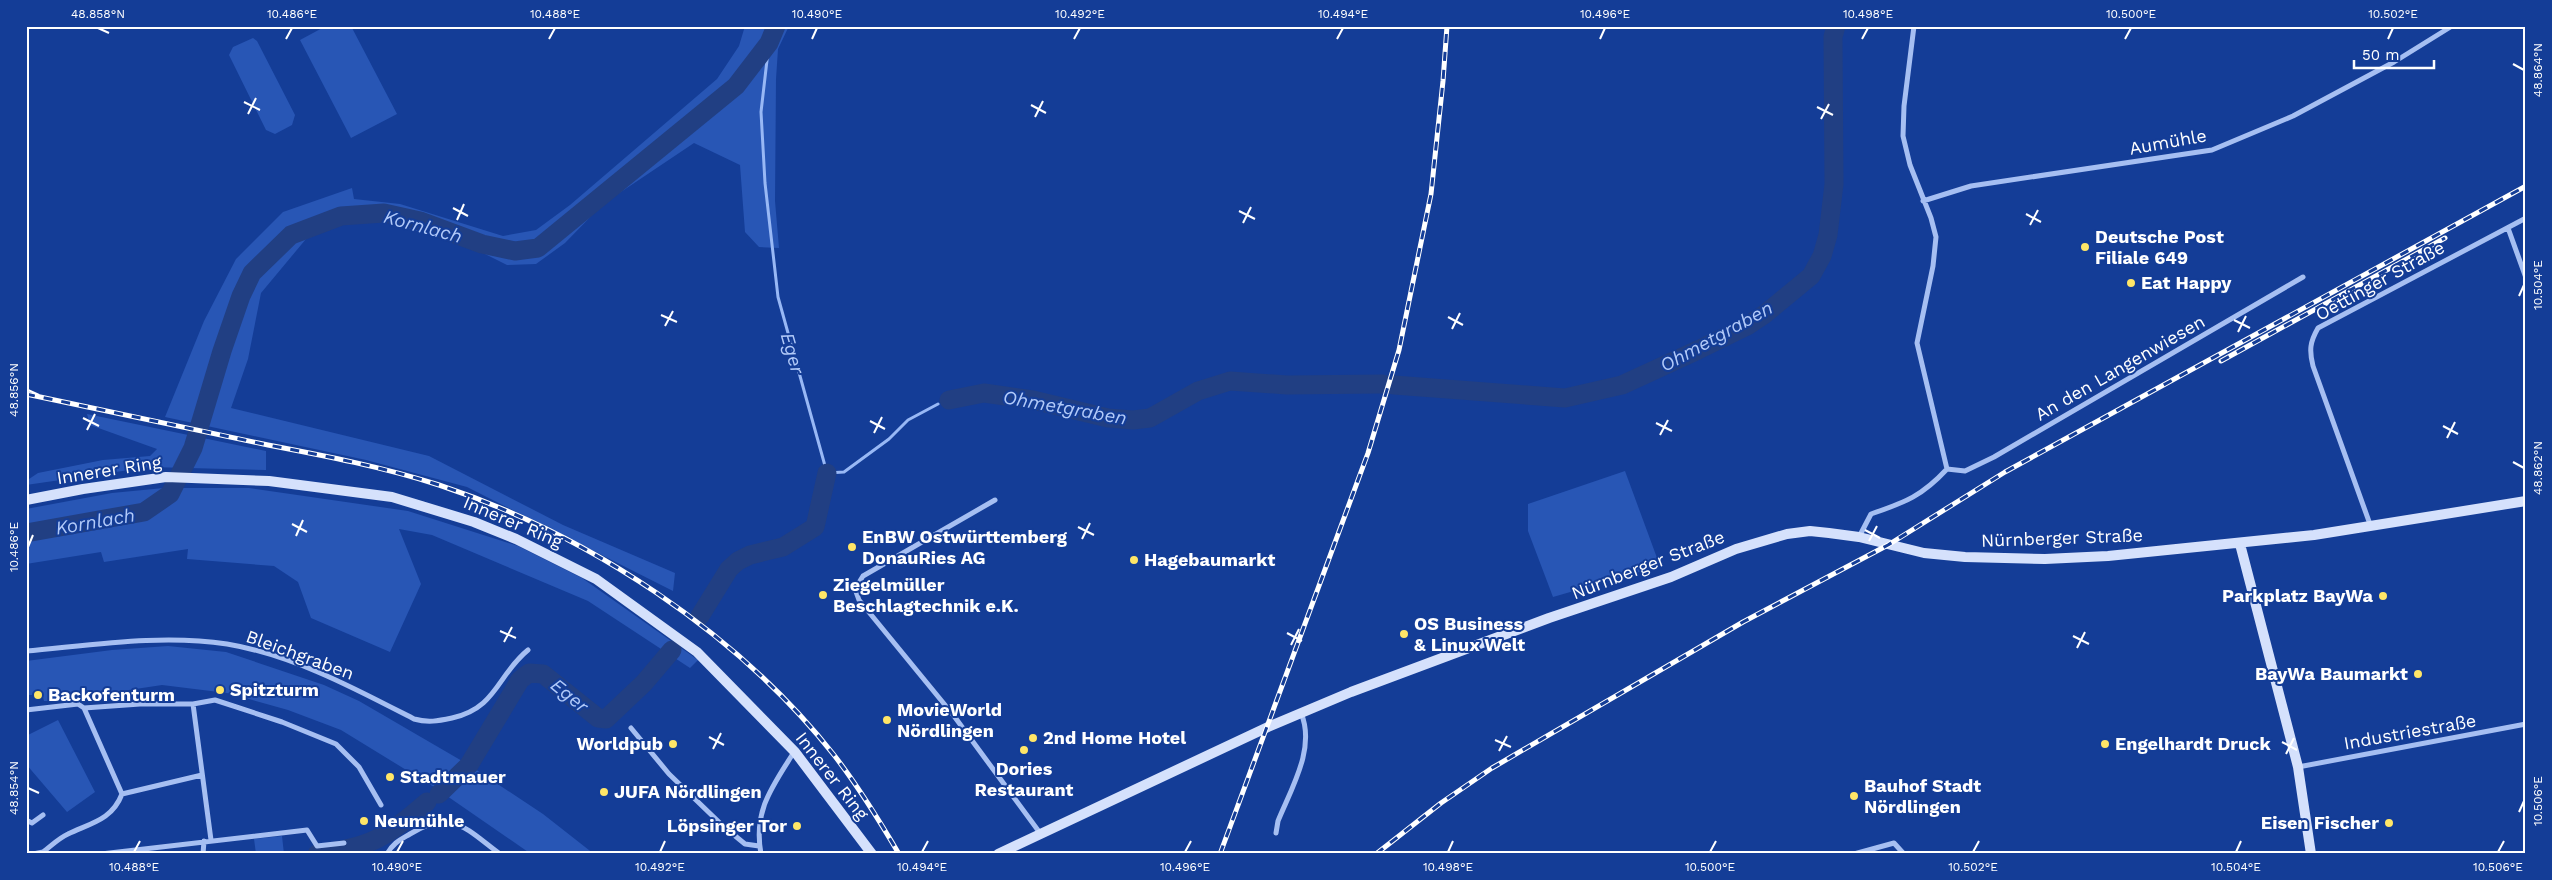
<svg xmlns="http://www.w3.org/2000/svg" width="2552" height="880" font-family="'Work Sans',sans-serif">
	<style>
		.green { fill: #2856b5 }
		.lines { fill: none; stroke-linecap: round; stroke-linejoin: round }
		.stream { stroke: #98b8f5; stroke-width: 3 }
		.river { stroke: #213f83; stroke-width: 19 }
		.street { stroke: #a6bff2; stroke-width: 5 }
		.secondary { stroke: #d5e1fc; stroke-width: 10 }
		.rail-casing { stroke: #fff; stroke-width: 5 }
		.rail { stroke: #143d97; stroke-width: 3; stroke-dasharray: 9; stroke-linecap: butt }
		.ticks { fill: none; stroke: #fff; stroke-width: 2 }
		.poi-dot { fill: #ffe667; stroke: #143d97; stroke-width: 2 }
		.labels { text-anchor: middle; stroke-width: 4; stroke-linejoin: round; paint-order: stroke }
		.street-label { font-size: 18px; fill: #fff; stroke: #143d97 }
		.poi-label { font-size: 18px; font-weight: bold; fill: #fff; stroke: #143d97; text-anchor: start }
		.water-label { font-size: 19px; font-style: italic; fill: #b2caf9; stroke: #143d97 }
		.neatline { fill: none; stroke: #fff; stroke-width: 2 }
		.ticks-label { font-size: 12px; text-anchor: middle; fill: #fff }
	</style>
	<rect width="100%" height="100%" fill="#143d97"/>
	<path class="green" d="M326,26h25l46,88 -46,24 -51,-98z
		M745,26h44l-11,23 -2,30 -1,122 4,47 -20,-1 -14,-15 -5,-67 -46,-22 -91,61 -38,39 -29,21 -29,1 -34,-17 -88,-27 -41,3 -38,15 -45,54 -13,66 -17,49 198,48 134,69 112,48 -2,18 -206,-104 -101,-27 -201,-43 39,-96 32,-62 47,-47 69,-24 2,11 46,5 103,32 33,-6 34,-25 147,-126 22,-33z
		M253,38l4,3 38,74 -3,10 -17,9 -9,-4 -37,-75 4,-8z
		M87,414l179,37v19l-116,-3 -124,18v-4l12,-8 65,-13 47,-4 7,-7 -67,-24z
		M1625,471l35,95 -107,31 -25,-66v-27z
		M164,488h85l159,23 110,35 64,32 116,82 -8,8 -102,-67 -156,-66 -33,-6 22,55 -31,68 -79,-34 -13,-36 -24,-16 -87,-7 1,-10 -84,13 -3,-10 -75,12v-55l86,-16z
		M168,646l58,6 98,33 35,16 110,64 74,49 51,40h-63l-97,-67 -93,-57 -53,-20 -61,-17 -65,-8 -106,16h-12l-2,-8 -4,-4 -5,6h-7v-34l86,-11z
		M58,720l37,72 -28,20 -41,-48v-28z
		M282,836l2,18h-28l-2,-15z"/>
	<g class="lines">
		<path class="stream" d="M769,43l-8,69 4,71 13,114 49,176 17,-1 45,-33 19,-19 30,-16
			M265,854h16"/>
		<path class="river" d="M1394,385l171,13 57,-13 76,-35 49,-24 18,-12 46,-38 11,-20 6,-21 6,-51 -1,-147 3,-11
			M949,400l35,-7 49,7 75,18 25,2 17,-2 48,-27 32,-10 57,4 96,-1
			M26,533l118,-21 26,-18 23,-46 29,-97 19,-55 11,-23 39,-38 50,-19 43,-3 36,8 62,23 33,7 23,-3 198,-162 33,-43 7,-17
			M700,616l29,-47 9,-8 12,-6 33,-8 32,-20 12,-54
			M439,794l30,-29 51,-85 9,-7 14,1 55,44 8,1 38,-36 28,-33
			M317,854c55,-7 68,-16 110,-52"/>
		<path class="street" d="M1923,201l48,-15 241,-36 81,-34 101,-54 58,-36
			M2508,228l18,50
			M1947,469l18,2 29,-14 309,-180
			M995,500l-132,76 -8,13 4,11 95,116 86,117
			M2371,527l-58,-161c-4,-16 -3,-24 5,-38l208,-110
			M1859,537l12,-23c35,-12 51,-18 76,-45l-30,-126 16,-77 3,-29 -5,-19 -21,-53 -7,-29 1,-30 10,-80
			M26,651c67,-6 135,-17 201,-7 66,11 129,45 187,75 14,4 24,2 38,-1 45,-10 45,-43 76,-68
			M193,704l18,136
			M26,710l52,-6 6,4 56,-4h53l22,-4 67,22 54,22 23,23 22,38
			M631,728l38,46 54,52 22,18 14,2
			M2298,767l228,-43
			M122,794l80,-19
			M26,820l6,3 11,-8
			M1276,833l2,-12c13,-32 38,-73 23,-108
			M43,852c8,-6 16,-14 25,-18 23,-11 44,-14 54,-40l-38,-86
			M33,854l10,-2 10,2
			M101,854l206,-24 10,16 27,-3
			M203,854l1,-13
			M387,854c6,-11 13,-14 23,-20 42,-26 56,-5 90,20
			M761,854c-8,-43 11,-67 33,-102
			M1854,854l40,-11 10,11"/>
		<path class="secondary" d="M26,500l57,-11 83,-12 103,4 123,16 82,25 42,17 80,40 101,73 98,100 77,102
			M2240,544l58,223 13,87
			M998,854l270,-127 83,-35 198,-74 122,-41 65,-28 51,-15 23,-3 19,2 30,4 65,16 41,4 80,2 63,-3 206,-21 212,-34"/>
		<g class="rail-casing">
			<path id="rail" d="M2221,361l224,-123
				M26,394c81,17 162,34 242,51 58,11 115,22 171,40 148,49 298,147 395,270 24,31 45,65 65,99
				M1220,854l148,-401 31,-103 32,-156 12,-113 4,-55
				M1376,854l65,-51 51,-35 251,-146 145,-77 117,-73 521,-286"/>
		</g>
		<use href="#rail" class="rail"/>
	</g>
	<path class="ticks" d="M98,28l11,5M286,39l6,-11M549,39l6,-11M812,39l5,-11M1074,39l6,-11M1337,39l6,-11M1600,39l5,-11M1862,39l6,-11M2125,39l6,-11M2388,39l5,-11M2513,64l11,6M244,102l16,8M1031,105l15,8M1817,107l16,8M248,114l8,-16M1035,117l8,-16M1821,119l8,-15M453,208l15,8M1239,211l16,8M2026,214l15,8M457,220l7,-16M1243,223l8,-16M2030,225l8,-15M2519,296l5,-11M661,315l16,7M1448,317l15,8M2234,320l16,8M665,326l8,-15M1452,329l8,-16M2238,332l8,-16M28,390l11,5M83,418l16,8M870,421l15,8M1656,423l16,8M2443,426l15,8M87,430l8,-16M874,433l8,-16M1660,435l8,-15M2447,438l8,-16M2513,462l11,6M292,524l15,8M1078,527l16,8M1865,530l15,8M296,536l7,-16M1082,539l8,-16M1869,541l8,-15M28,547l5,-12M500,631l16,7M1287,633l15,8M2073,636l16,8M504,642l8,-15M1291,645l8,-16M2077,648l8,-16M709,737l15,8M1495,740l16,7M2282,742l15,8M713,749l8,-16M1499,751l8,-15M2286,754l8,-16M28,788l11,5M2519,812l5,-11M134,852l6,-11M397,852l6,-11M660,852l5,-11M922,852l6,-11M1185,852l6,-11M1448,852l5,-11M1710,852l6,-11M1973,852l6,-11M2236,852l5,-11M2498,852l6,-11"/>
	<g class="poi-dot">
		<circle cx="2085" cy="247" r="5"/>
		<circle cx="2131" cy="283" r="5"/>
		<circle cx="852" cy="547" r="5"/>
		<circle cx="1134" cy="560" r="5"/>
		<circle cx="823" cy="595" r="5"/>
		<circle cx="2383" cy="596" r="5"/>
		<circle cx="1404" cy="634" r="5"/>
		<circle cx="2418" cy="674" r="5"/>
		<circle cx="220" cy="690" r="5"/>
		<circle cx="38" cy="695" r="5"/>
		<circle cx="887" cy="720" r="5"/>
		<circle cx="1033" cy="738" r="5"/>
		<circle cx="673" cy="744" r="5"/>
		<circle cx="2105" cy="744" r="5"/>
		<circle cx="1024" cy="750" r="5"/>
		<circle cx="390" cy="777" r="5"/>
		<circle cx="604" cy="792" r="5"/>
		<circle cx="1854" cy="796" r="5"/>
		<circle cx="364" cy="821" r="5"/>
		<circle cx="2389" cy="823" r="5"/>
		<circle cx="797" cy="826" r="5"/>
	</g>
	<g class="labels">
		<g class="street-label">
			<text transform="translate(2168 142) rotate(-10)" y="6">Aumühle</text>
			<text transform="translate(2380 281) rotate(-29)" y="6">Oettinger Straße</text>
			<text transform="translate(2120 368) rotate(-30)" y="6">An den Langenwiesen</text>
			<text transform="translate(109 470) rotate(-9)" y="6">Innerer Ring</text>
			<text transform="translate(513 522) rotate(23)" y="6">Innerer Ring</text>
			<text transform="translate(2062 538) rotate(-2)" y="6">Nürnberger Straße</text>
			<text transform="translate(1648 565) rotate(-21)" y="6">Nürnberger Straße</text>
			<text transform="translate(300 655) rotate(20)" y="6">Bleichgraben</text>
			<text transform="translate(2410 732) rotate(-10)" y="6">Industriestraße</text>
			<text transform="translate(832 776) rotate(52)" y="6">Innerer Ring</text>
		</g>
		<g class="poi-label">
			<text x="2095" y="243">Deutsche Post<tspan x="2095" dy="21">Filiale 649</tspan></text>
			<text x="2141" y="289">Eat Happy</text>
			<text x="862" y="543">EnBW Ostwürttemberg<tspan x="862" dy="21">DonauRies AG</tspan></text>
			<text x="1144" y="566">Hagebaumarkt</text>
			<text x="833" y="591">Ziegelmüller<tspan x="833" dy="21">Beschlagtechnik e.K.</tspan></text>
			<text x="2373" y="602" text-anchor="end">Parkplatz BayWa</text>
			<text x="1414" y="630">OS Business<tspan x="1414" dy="21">&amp; Linux Welt</tspan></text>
			<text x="2408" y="680" text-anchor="end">BayWa Baumarkt</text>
			<text x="230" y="696">Spitzturm</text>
			<text x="48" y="701">Backofenturm</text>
			<text x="897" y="716">MovieWorld<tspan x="897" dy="21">Nördlingen</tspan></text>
			<text x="1043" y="744">2nd Home Hotel</text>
			<text x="663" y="750" text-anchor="end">Worldpub</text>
			<text x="2115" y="750">Engelhardt Druck</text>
			<text x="1024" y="775" text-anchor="middle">Dories<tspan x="1024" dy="21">Restaurant</tspan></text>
			<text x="400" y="783">Stadtmauer</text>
			<text x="1864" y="792">Bauhof Stadt<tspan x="1864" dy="21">Nördlingen</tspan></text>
			<text x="614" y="798">JUFA Nördlingen</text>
			<text x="374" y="827">Neumühle</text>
			<text x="2379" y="829" text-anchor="end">Eisen Fischer</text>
			<text x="787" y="832" text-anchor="end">Löpsinger Tor</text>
		</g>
		<g class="water-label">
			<text transform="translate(423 226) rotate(15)" y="7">Kornlach</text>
			<text transform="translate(1716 336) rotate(-29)" y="7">Ohmetgraben</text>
			<text transform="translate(793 353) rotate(74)" y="7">Eger</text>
			<text transform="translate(1065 407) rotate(10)" y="7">Ohmetgraben</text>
			<text transform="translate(95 521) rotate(-10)" y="7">Kornlach</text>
			<text transform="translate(570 695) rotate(39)" y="7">Eger</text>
		</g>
	</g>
	<rect width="2552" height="880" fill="none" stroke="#143d97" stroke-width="55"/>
	<path d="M2354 60v8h80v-8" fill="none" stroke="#ffffff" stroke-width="2.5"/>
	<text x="2362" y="60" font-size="15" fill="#ffffff" stroke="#143d97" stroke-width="4" paint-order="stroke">50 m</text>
	<rect x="28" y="28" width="2496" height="824" class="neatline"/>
	<g class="ticks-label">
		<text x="98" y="18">48.858°N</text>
		<text x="292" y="18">10.486°E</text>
		<text x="555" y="18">10.488°E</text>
		<text x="817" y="18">10.490°E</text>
		<text x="1080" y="18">10.492°E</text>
		<text x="1343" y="18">10.494°E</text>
		<text x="1605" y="18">10.496°E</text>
		<text x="1868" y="18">10.498°E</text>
		<text x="2131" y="18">10.500°E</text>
		<text x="2393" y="18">10.502°E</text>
		<text transform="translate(2538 70) rotate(-90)" y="4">48.864°N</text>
		<text transform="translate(2538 285) rotate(-90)" y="4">10.504°E</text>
		<text transform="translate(14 390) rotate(-90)" y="4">48.856°N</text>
		<text transform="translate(2538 468) rotate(-90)" y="4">48.862°N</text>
		<text transform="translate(14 547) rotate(-90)" y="4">10.486°E</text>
		<text transform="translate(14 788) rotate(-90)" y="4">48.854°N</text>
		<text transform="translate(2538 801) rotate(-90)" y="4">10.506°E</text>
		<text x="134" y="871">10.488°E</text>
		<text x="397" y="871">10.490°E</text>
		<text x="660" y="871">10.492°E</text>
		<text x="922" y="871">10.494°E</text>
		<text x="1185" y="871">10.496°E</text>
		<text x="1448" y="871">10.498°E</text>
		<text x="1710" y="871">10.500°E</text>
		<text x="1973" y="871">10.502°E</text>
		<text x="2236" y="871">10.504°E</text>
		<text x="2498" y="871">10.506°E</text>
	</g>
</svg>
